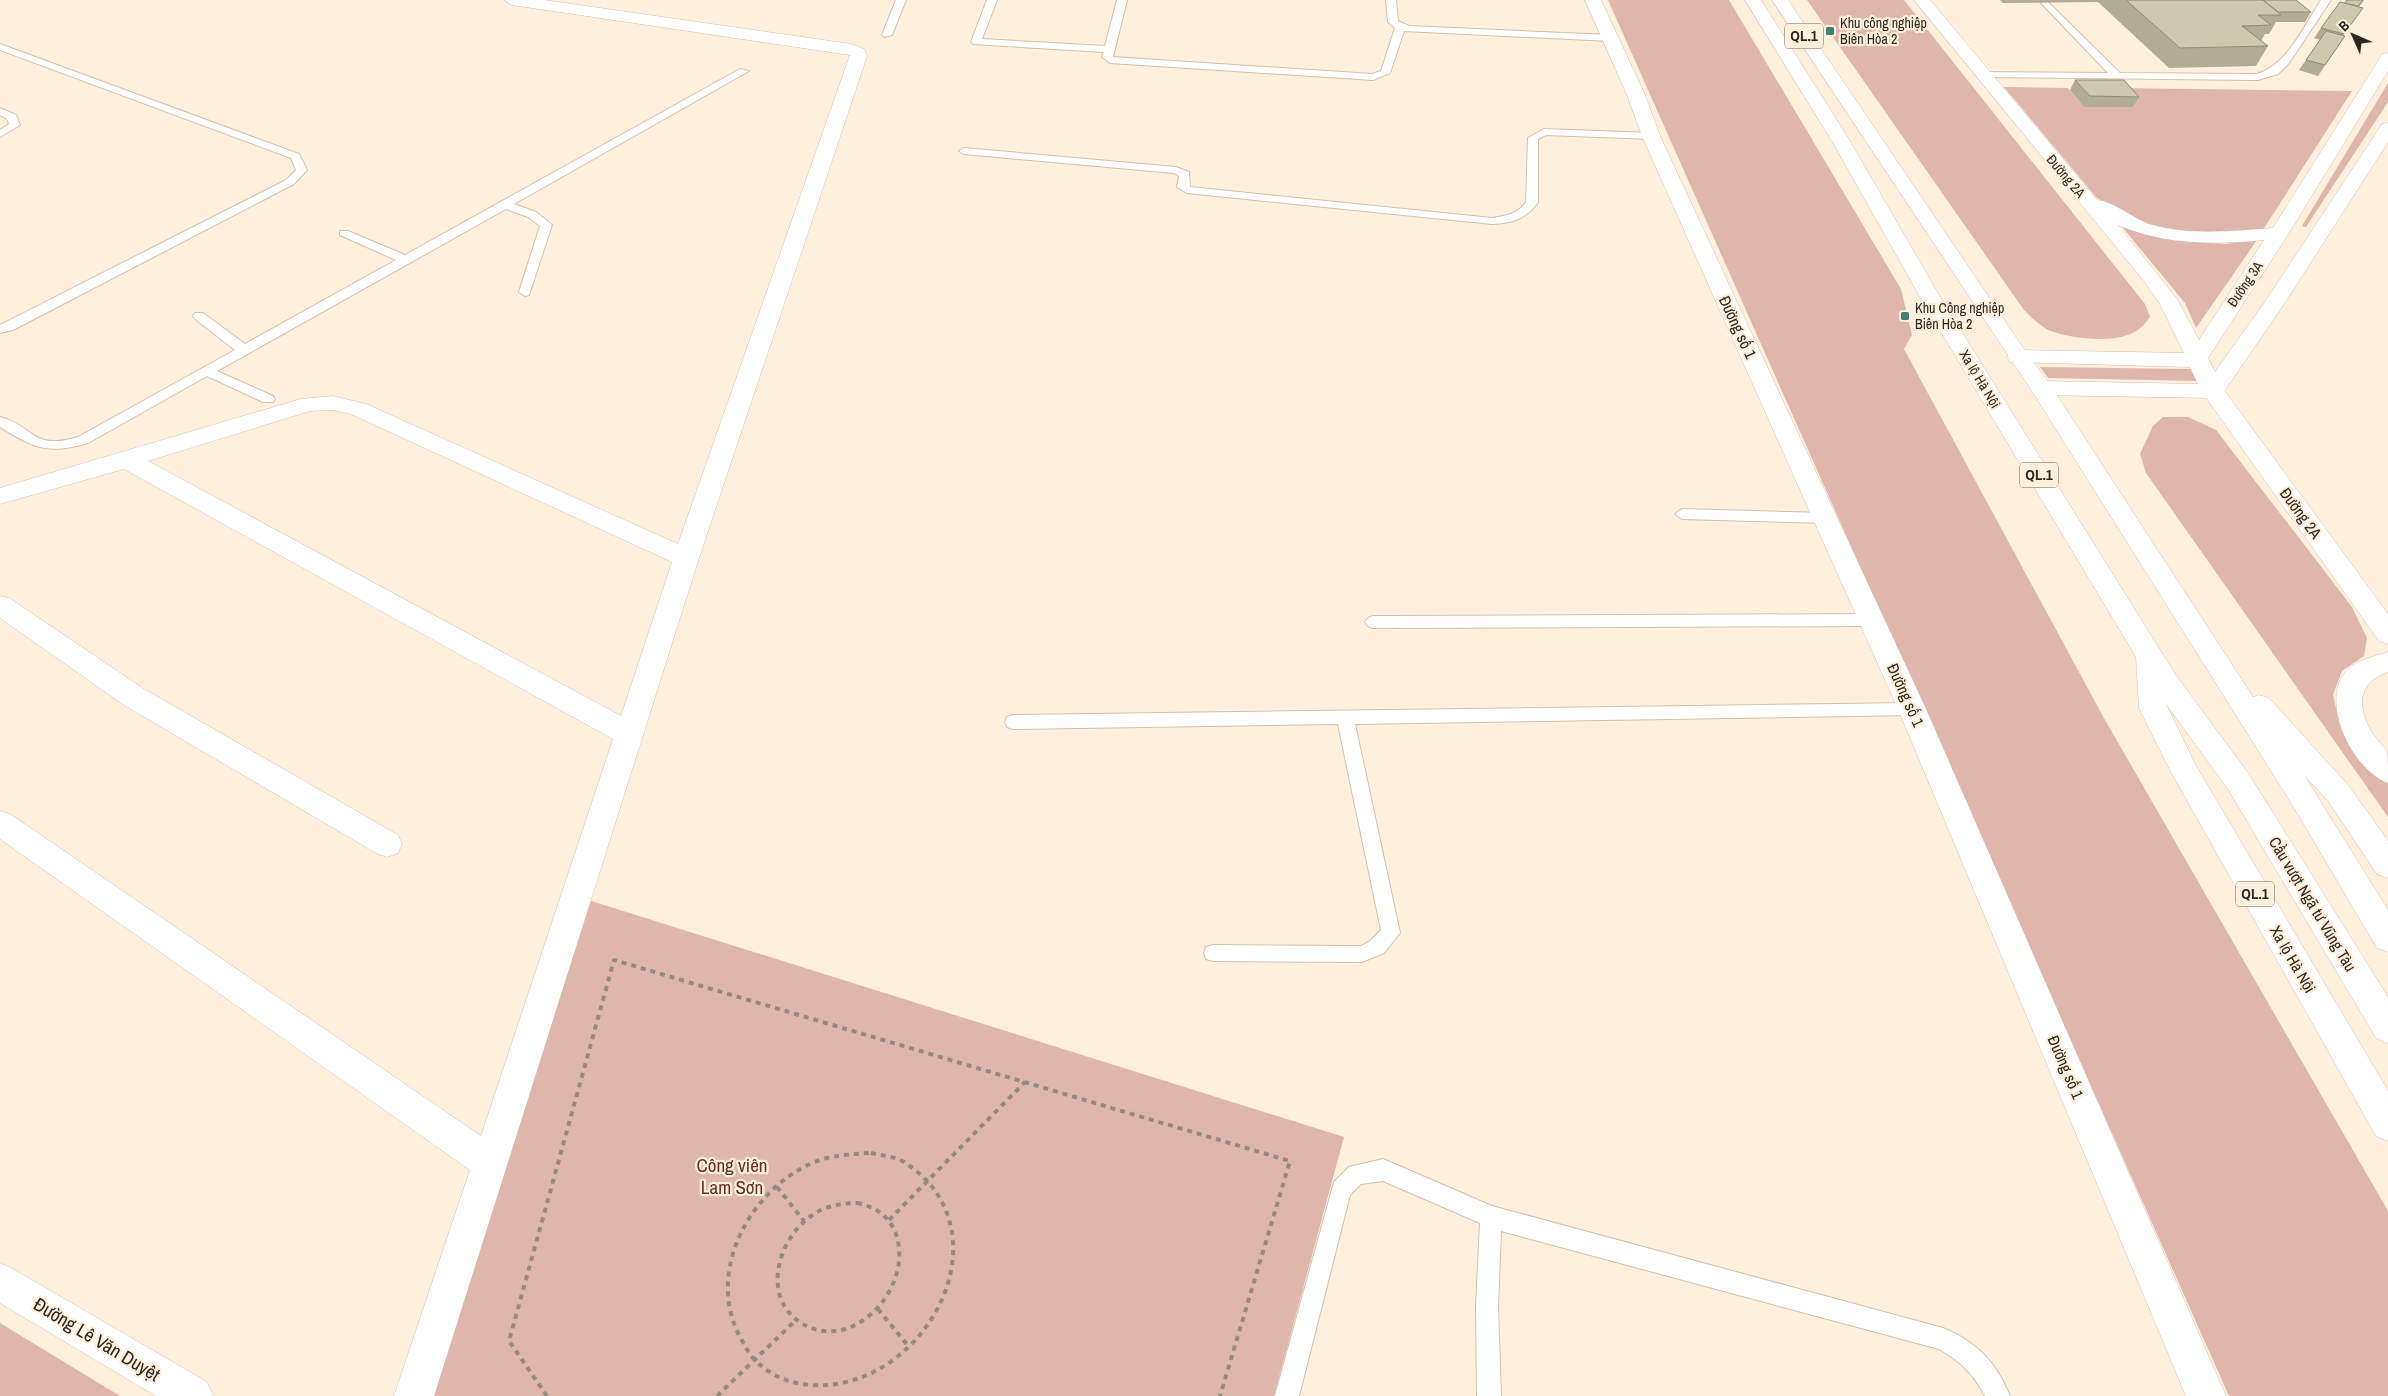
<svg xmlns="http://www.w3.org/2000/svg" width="2388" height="1396" font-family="'Archivo Narrow',sans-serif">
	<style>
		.green { fill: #dfb6ab }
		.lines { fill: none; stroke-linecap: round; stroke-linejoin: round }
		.service-casing { stroke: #d2c2ab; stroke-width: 2 }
		.minor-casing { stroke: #d2c2ab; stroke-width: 1 }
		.tertiary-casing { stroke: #d2c2ab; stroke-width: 1 }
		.secondary-casing { stroke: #d2c2ab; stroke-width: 1 }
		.trunk-casing { stroke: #d2c2ab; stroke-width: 1 }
		.path { stroke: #958b7d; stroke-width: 4; stroke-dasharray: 5 5; stroke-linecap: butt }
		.service { fill: #fff; fill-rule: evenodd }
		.minor { fill: #fff; fill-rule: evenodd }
		.tertiary { fill: #fff; fill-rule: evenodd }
		.secondary { fill: #fff; fill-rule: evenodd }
		.trunk { fill: #fff; fill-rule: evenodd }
		.wall { fill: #b1ac96 }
		.building { fill: #cec8ae; stroke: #908c7a }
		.poi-dot { fill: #408272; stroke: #fef0dd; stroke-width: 2 }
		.labels { text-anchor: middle; stroke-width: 4.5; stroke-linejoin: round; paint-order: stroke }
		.far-poi-label { font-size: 14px; fill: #2d271e; stroke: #fef0dd; text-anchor: start }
		.far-street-label { font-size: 14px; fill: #2d271e; stroke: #fef0dd }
		.shield { fill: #fef0dd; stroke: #6c6357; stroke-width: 1 }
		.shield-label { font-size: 15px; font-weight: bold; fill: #2d271e }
		.street-label { font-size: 16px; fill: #2d271e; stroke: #fef0dd }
		.near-park-label { font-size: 19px; fill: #673022; stroke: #fef0dd }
		.near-street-label { font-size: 19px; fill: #2d271e; stroke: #fef0dd }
	</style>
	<rect width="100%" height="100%" fill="#fef0dd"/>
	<path class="green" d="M1608,0h121l172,289 11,46 -8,14 201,371 283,491v185h-159z
		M1807,0h97l241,304 5,13c-3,4 -7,9 -11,12 -19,16 -69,10 -91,1 -9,-5 -17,-13 -24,-20z
		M2388,83v19l-82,125 -4,-1z
		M2004,87l64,1 16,19 33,-19 235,3 -89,139c-63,6 -113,6 -167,-33z
		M2118,222l68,19 39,3 32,-4 -61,88 -11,-25z
		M2040,367l152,2 7,12 -151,-3z
		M2163,417h25l28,13 136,177 15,31 -3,18 -22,15 -9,24 8,34 23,32 24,21v35l-242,-344 -6,-19 13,-28z
		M588,900l756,237 -70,259h-845z
		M0,1323l120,73h-120z"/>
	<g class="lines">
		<g class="service-casing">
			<path id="service" d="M896,0h10l-14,35 -8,2 -2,-2z
				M987,0h10l-15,39 123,7 12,-46h10l-14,57 259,17 9,-3 14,-43 -7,-6 -2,-22h10l2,21 11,5 201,9 5,3 -5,3 -206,-10 -14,42 -17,7 -263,-17 -8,-6 2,-5 -131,-8 -2,-2z
				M2046,0l74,73 137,1c31,-10 47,-48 64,-74h10l-42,63 -11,11 -20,6 -279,-3 -1,-2 5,-3 125,1 -65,-68 -2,-2z
				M0,44l299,110 8,16 -13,14 -281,146 -13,3v-8l286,-145 10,-10 -5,-12 -291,-108z
				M740,69l9,2 -235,133 22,8 16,13 -23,70 -4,1 -6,-4 21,-66 -12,-9 -22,-8 -289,162 56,25 2,3 -2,3h-10l-56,-26 -119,67c-40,12 -54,5 -88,-16v-10c35,9 31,34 78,20l157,-87 -40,-31 -2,-3 2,-3h8l42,31 151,-84 -56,-25v-4h8l57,24z
				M0,108l16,7 4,10 -20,12v-7l9,-6 -2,-5 -7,-4z
				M1544,129l107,4 5,3 -5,3 -105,-4 -8,4v63c-11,17 -27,21 -46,22l-305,-31 -10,-6 2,-11 -5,-3 -210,-19 -5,-3 5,-3 212,19 13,5 1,15 302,31c14,-2 26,-4 34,-16l2,-64z
				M1682,509l144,4 7,5 -7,5 -144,-4 -7,-5z
				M1872,614l5,2 3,4 -3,4 -5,2 -499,2 -5,-2 -3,-4 3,-4 5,-2z
				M1912,703l6,1 2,5 -2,5 -6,1 -557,9 45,209 -16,20 -22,9 -149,-1 -7,-2 -2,-6 2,-6 7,-2 148,1 9,-5 11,-11 -43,-206 -325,5 -6,-2 -2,-5 2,-5 6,-2z
				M1383,1159l109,47 451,122c34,14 53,34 67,68h-25c-12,-23 -24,-34 -46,-47l-438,-118 -3,76 3,89h-24l-1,-89 4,-84 -97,-42 -22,3 -11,11 -51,201h-24l59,-214 15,-15z"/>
		</g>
		<g class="minor-casing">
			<path id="minor" d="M504,0h40l307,44 13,5 3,7 -168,502 -265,838h-40l76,-226 -470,-331v-28l10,3 471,322 132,-397 -489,-270 -124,35v-16l301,-89 32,-3 33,8 312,140 172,-489 -338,-50zM333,410l18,4 321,148 -51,154 -473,-255 162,-50z
				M1585,0h16l44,95 15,41 266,573 300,687h-40l-288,-687 -256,-573 -15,-41z
				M2213,384l8,2 167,228v30l-9,-3 -174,-245 -3,-5 3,-5z
				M0,596l9,2 135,91 254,146 4,9 -4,9 -11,4 -11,-4 -252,-148 -124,-87z
				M2388,652v20c-32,11 -31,36 -15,62 4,6 11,12 14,18 1,7 1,23 1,31 -34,-12 -67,-77 -44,-109 10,-14 29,-17 44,-22z"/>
		</g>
		<g class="tertiary-casing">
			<path id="tertiary" d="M1914,0h16l167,200c18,2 35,18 52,24 40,12 83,7 124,4l107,-170 2,-4 6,-1v18l-99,162 -81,125 7,14 52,-73 115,-175 6,-1v19l-102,159 -65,95 -8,2 -172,-3 -8,-2 -3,-5 3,-5 8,-2 157,3 -8,-17 -180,-5 -3,-5 3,-5 8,-2 166,3 -24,-49 -16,-23zM2118,225c47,20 96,20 146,15l-65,100 -22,-41z"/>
		</g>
		<g class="secondary-casing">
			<path id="secondary" d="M0,1263l13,6 194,113 6,14h-57l-156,-93z"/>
		</g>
		<g class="trunk-casing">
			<path id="trunk" d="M1745,0h16l89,141 90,156 235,377 73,99 140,224v46l-12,-5 -148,-249 -62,-85 29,60 193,327v50l-12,-5 -205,-364 -32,-64 -3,-51 -216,-360 -88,-156z
				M1772,0h16l238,352 23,31 204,314 6,-2 10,3 80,88 39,55v37l-11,-4 -48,-72 -25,-27 84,135v42l-11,-4 -87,-147 -258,-410z"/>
		</g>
		<path class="path" d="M871,1153c11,3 23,3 33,9 102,65 30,214 -76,223 -26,2 -50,-4 -70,-22 -9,-8 -13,-17 -19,-28 -32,-63 9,-141 69,-170 20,-10 42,-11 63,-12z
			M777,1187l27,34
			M857,1203c19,4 32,13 39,31 19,56 -48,125 -99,86 -35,-26 -18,-82 14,-104 14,-10 29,-13 46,-13z
			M889,1220l136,-138
			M878,1309l31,38
			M547,1396l-38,-55 105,-381 676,201 -70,235
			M717,1396l79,-76"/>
		<use href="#service" class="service"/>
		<use href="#minor" class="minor"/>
		<use href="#tertiary" class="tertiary"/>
		<use href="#secondary" class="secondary"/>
		<use href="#trunk" class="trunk"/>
	</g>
	<path class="wall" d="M2000,0h296l15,12 -6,10h-29l-7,12h-4l-4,7 7,5 -12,20 -87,2 -71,-66 -95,1z
		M2347,0h17l-5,7 -16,29h2l-27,40 -19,-6 21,-30 -6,-2 7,-10z
		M2075,80l64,17 -6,10h-49l-14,-17z"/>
	<path class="building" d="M2126,0h137l18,15h-23l13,10 -29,1 26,20 -88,2z
		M2263,0h33l15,12h-33z
		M2347,0h16l-5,6 -13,-3z
		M2340,2l23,6 -19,26 -23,-6z
		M2326,31l19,5 -20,29 -19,-5z
		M2075,80h49l15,17 -49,-1z"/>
	<g class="poi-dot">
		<rect x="1825" y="26" width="10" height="10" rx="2.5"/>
		<rect x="1900" y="311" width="10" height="10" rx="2.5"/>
	</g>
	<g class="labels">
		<g class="far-poi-label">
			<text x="1840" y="28">Khu công nghiệp<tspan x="1840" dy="16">Biên Hòa 2</tspan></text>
			<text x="1915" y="313">Khu Công nghiệp<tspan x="1915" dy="16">Biên Hòa 2</tspan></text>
		</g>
		<g class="far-street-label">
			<text transform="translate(2066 176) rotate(50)" y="5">Đường 2A</text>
			<text transform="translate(2245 284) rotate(-56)" y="5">Đường 3A</text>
			<text transform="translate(1980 379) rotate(59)" y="5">Xa lộ Hà Nội</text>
		</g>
		<g class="shield">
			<rect x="1785" y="23.5" width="38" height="25" rx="4"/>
			<rect x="2020" y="462.5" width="38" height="25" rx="4"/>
			<rect x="2236" y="881.5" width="38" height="25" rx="4"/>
		</g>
		<g class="shield-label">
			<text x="1804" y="41">QL.1</text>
			<text x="2039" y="480">QL.1</text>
			<text x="2255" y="899">QL.1</text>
		</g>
		<g class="street-label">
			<text transform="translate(1738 327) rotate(65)" y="6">Đường số 1</text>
			<text transform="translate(2301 513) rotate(54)" y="6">Đường 2A</text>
			<text transform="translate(1906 695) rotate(66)" y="6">Đường số 1</text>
			<text transform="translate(2313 904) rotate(59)" y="6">Cầu vượt Ngã tư Vũng Tàu</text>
			<text transform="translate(2293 959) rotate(60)" y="6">Xa lộ Hà Nội</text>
			<text transform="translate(2066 1067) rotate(67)" y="6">Đường số 1</text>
		</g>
		<g class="near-park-label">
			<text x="732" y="1172">Công viên<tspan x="732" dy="22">Lam Sơn</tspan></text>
		</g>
		<g class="near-street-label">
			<text transform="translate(97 1339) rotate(31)" y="7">Đường Lê Văn Duyệt</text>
		</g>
	</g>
	<g transform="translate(2353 35) rotate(315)" stroke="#fef0dd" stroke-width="4" paint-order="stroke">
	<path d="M0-4L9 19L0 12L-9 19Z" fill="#2d271e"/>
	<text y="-8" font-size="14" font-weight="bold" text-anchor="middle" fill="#2d271e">B</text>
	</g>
</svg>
